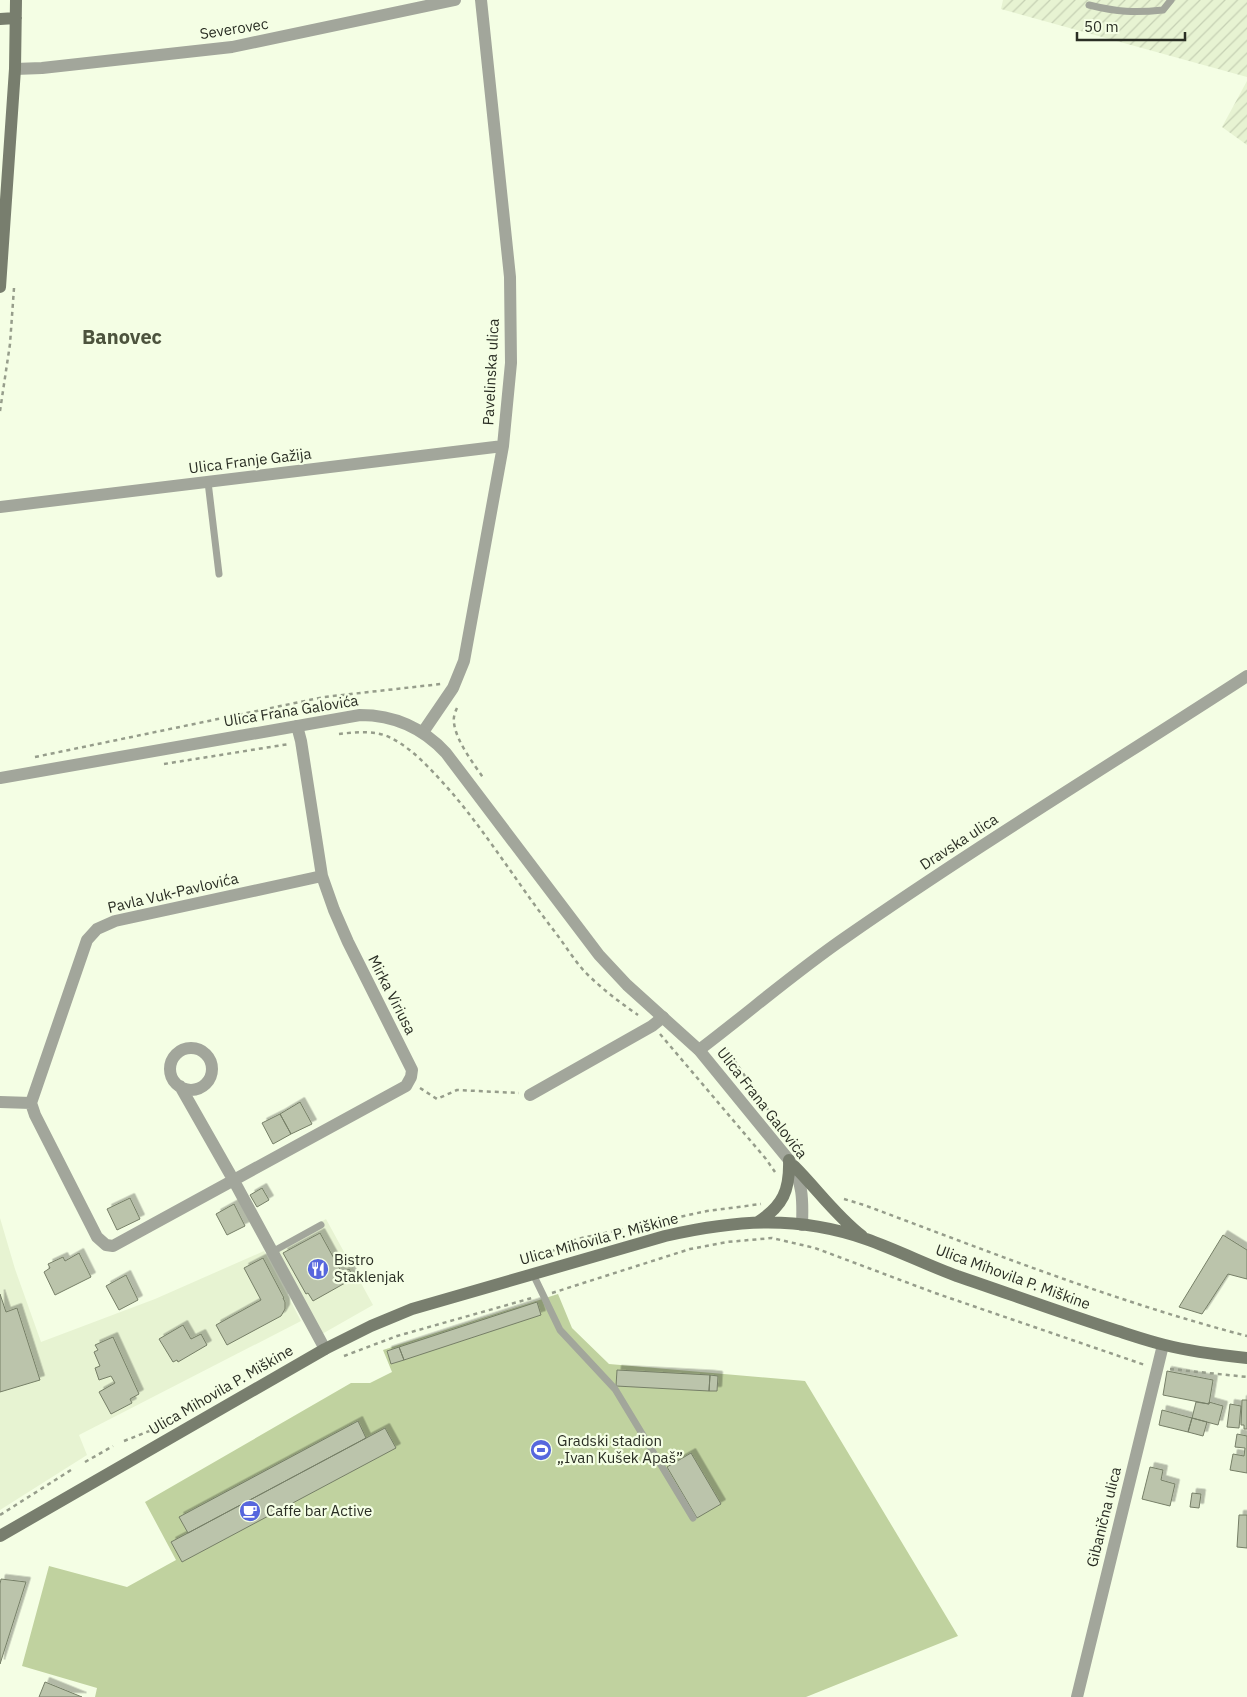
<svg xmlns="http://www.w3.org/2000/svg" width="1247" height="1697" font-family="'IBM Plex Sans',sans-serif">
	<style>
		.built { fill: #e7f3d2 }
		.industrial { fill: url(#industrial-furrows) }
		.pitch { fill: #c0d29f }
		.building { fill: #bbc4ab; stroke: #767f67; filter: url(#shadow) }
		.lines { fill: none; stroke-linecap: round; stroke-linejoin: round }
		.path { stroke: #969d8b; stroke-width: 2.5; stroke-dasharray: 4 4; stroke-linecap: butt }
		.service { stroke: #a2a69b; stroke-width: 7 }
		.minor { stroke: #a2a69b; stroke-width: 12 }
		.tertiary { stroke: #a2a69b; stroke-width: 12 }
		.secondary { stroke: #787e6e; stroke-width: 12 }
		.labels { text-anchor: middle; stroke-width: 4.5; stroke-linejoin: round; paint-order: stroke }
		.street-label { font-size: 15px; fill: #2a2e24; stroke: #f4fee4 }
		.poi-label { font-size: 15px; fill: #2a2e24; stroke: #f4fee4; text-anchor: start }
		.district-label { font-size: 20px; font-weight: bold; fill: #4c533d; stroke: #f4fee4 }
	</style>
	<defs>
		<pattern id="industrial-furrows" width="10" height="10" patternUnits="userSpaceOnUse" patternTransform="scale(1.25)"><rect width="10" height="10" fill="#e7f3d2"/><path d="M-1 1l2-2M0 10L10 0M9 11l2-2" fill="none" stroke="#c6d1b4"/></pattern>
		<filter id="shadow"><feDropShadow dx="4.5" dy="-4.5" stdDeviation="0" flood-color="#0004"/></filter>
	</defs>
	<rect width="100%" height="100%" fill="#f4fee4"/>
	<path class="built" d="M0,1218l15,51 26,73 114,-43 109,-48 37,70 -222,114 8,20 -87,55z
		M326,1219l47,86 -51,29 -47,-86z"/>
	<path class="industrial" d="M1003,0h244v77l-246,-68z
		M1247,81v64l-25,-18z"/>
	<path class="pitch" d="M558,1294l14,34 37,36 196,17 153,255 -152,61h-711l2,-9 -75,-22 27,-100 78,21 49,-27 -31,-58 206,-119h19l22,-11 -9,-22z"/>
	<path class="building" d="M300,1102l12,22 -21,10 -11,-20z
		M280,1114l11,20 -18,10 -11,-21z
		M262,1188l7,12 -12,7 -7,-12z
		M130,1198l10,21 -23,11 -10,-21z
		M234,1204l11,22 -18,9 -11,-21z
		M320,1233l22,40 7,-4 5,9 -41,23 -5,-8 -2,1 -23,-41z
		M1223,1235l24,15v29l-19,-5 -26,40 -23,-7z
		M79,1253l12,24 -36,18 -11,-23 6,-4 -2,-4 15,-7 2,4z
		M263,1258l21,40h-1l2,4v7l-4,7 -54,29 -11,-20 45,-25 -17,-32z
		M126,1275l12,25 -19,10 -13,-24z
		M0,1294l6,18 11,-4 23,72 -40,12z
		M537,1302l4,13 -137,45 -5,-13z
		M183,1325l8,14 10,-5 6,11 -29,17 -1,-2 -4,2 -14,-23z
		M113,1337l26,57 -9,5 2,4 -21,11 -12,-22 16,-9 -4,-7 -12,4 -4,-12 5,-2 -6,-14 4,-2 -3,-5z
		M399,1347l5,13 -13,4 -4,-13z
		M617,1370l93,5 -1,16 -93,-5z
		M1167,1371l46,9 -4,24 -46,-9z
		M710,1375l8,1 -1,15h-8z
		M1242,1400h5v29h-3v-4h-3z
		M1196,1402l13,2v-2l14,4 -5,19 -26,-7z
		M1230,1404l11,2 -2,22 -12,-1z
		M1162,1410l30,8 -4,14 -29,-7z
		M1192,1418l15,4 -4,14 -15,-4z
		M358,1421l8,17 -178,95 -9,-16z
		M385,1428l11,20 -214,114 -11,-20z
		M1237,1434l10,2v37l-17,-3 3,-16 11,2 1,-8 -10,-1z
		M691,1453l30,51 -24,14 -30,-51z
		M1150,1467l13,3 -2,10 14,4 -5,22 -28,-7z
		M1192,1493l9,1 -2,14 -9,-1z
		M1239,1515h8v33l-10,-1z
		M1,1579l25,3 -26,82v-80z
		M45,1682l37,15h-43z"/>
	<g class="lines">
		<path class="path" d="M0,411l10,-67 4,-56
			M457,708c-2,4 -4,10 -3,15 2,18 20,41 30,56
			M339,734c17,-2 37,-4 52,4 24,12 44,36 62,56 37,44 67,93 102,138 10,13 19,28 30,40 16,16 34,30 53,43
			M35,757l289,-60 117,-13
			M164,764l125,-20
			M660,1034l106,125 9,13
			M725,1047l48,70
			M420,1088l17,11 20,-9 62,3
			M844,1199l20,6c126,47 252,97 383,131
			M544,1256l19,-11 14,-6 130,-28 54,-7
			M552,1293l138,-44 37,-7 45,-4 43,10 120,45 210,72
			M344,1356l53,-20 135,-38
			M1170,1369l77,8
			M124,1441l38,-15
			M85,1462l28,-16
			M0,1515l71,-45"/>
		<path class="service" d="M1089,5c28,7 46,8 74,5l8,-10
			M208,482l11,92
			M272,1252l49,-27
			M533,1274l27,56 55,59 78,129"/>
		<path class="minor" d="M15,69l27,-1 190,-21 223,-47
			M0,507l503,-61
			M423,732l30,-44 11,-27 39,-215 8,-83 -1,-86 -29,-277
			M170 1069a21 21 0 1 1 42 0a21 21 0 1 1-42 0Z
			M699,1050c49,-37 96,-78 147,-113 131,-91 267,-174 401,-261
			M180,1086l54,95 91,168
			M530,1095l122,-69 11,-9
			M0,1102l31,1
			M31,1103l4,12 62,122 9,8 7,1 293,-160 5,-9 1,-7 -64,-128 -14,-32 -12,-34 -21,-135 -4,-15
			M31,1103l56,-163 10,-11 18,-8 207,-45
			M1077,1697l86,-352"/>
		<path class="tertiary" d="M0,778l360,-63c34,0 63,13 86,38l153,202 28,30 72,65 90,110c14,20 14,41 13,65"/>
		<path class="secondary" d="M0,19l16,-1
			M0,287l15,-218 1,-69
			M794,1166c23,23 42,50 68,70
			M758,1222c25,-16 32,-32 31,-62
			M0,1536l325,-187 46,-23 41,-17 253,-73c70,-16 132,-21 201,3 31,11 61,26 91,37 53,18 105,37 158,54 16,5 33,11 50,15 27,7 54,10 82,13"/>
	</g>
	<defs>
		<g id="restaurant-disc" transform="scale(1.125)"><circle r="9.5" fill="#5767dd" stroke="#f4fee4"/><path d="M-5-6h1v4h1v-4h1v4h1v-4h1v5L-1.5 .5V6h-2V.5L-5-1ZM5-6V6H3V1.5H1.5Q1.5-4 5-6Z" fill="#fff"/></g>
		<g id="stadium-disc" transform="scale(1.125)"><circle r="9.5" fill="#5767dd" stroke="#f4fee4"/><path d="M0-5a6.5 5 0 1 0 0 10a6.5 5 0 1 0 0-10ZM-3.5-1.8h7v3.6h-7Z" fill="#fff"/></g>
		<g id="cafe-disc" transform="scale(1.125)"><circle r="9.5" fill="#5767dd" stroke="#f4fee4"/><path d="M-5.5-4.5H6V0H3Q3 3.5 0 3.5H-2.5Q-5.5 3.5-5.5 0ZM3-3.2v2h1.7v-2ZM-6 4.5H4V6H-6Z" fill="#fff"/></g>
	</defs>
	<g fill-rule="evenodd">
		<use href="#restaurant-disc" x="318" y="1269"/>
		<use href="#stadium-disc" x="541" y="1450"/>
		<use href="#cafe-disc" x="250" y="1511"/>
	</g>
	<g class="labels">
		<g class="street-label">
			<text transform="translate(234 29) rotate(-9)" y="5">Severovec</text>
			<text transform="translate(491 372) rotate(-87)" y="5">Pavelinska ulica</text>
			<text transform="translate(250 461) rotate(-7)" y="5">Ulica Franje Gažija</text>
			<text transform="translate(291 711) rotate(-9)" y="5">Ulica Frana Galovića</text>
			<text transform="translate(959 842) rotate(-33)" y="5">Dravska ulica</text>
			<text transform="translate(173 893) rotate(-13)" y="5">Pavla Vuk-Pavlovića</text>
			<text transform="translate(392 995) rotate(63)" y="5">Mirka Viriusa</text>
			<text transform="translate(762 1103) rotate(52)" y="5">Ulica Frana Galovića</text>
			<text transform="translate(599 1239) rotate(-15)" y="5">Ulica Mihovila P. Miškine</text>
			<text transform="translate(1013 1277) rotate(20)" y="5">Ulica Mihovila P. Miškine</text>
			<text transform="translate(221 1390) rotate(-30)" y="5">Ulica Mihovila P. Miškine</text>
			<text transform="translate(1104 1517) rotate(-76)" y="5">Gibanična ulica</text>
		</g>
		<g class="poi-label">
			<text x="334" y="1265">Bistro<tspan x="334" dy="17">Staklenjak</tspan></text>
			<text x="557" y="1446">Gradski stadion<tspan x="557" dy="17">„Ivan Kušek Apaš”</tspan></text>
			<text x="266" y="1516">Caffe bar Active</text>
		</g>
		<g class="district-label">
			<text x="122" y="344">Banovec</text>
		</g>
	</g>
	<path d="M1077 32v8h108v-8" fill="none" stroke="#2a2e24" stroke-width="2.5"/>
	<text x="1084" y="32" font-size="15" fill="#2a2e24" stroke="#f4fee4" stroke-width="4" paint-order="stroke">50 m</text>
</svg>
